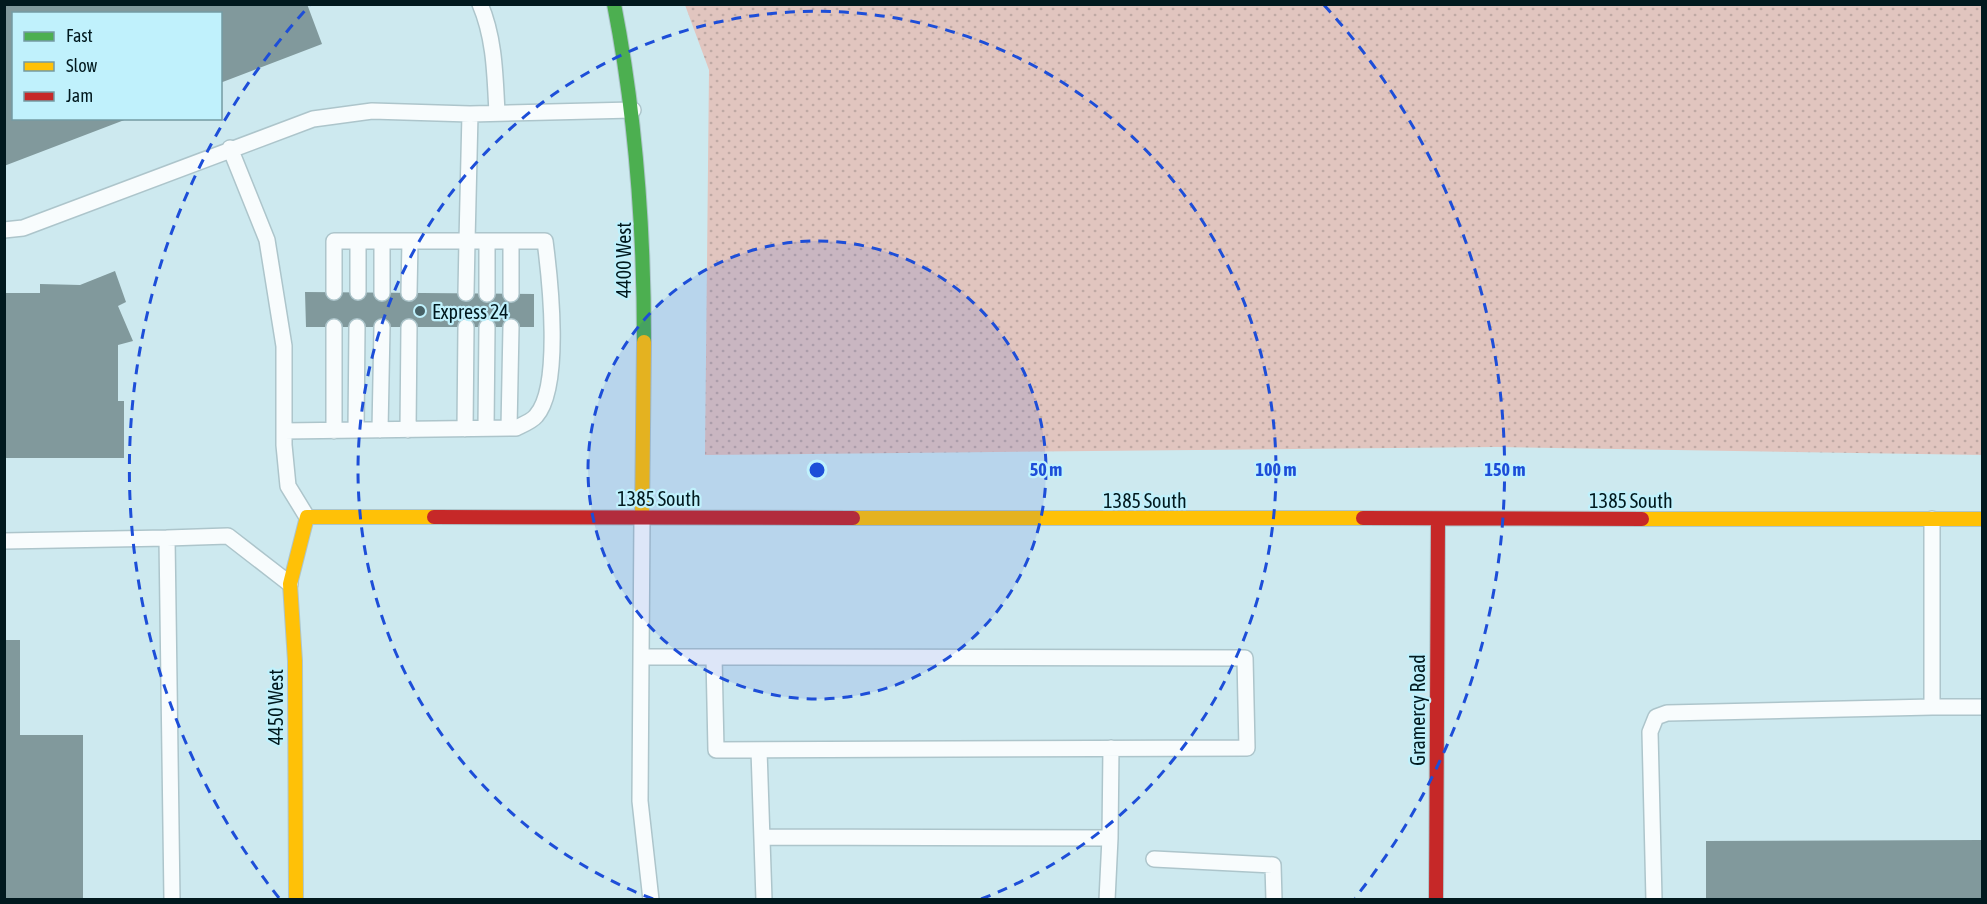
<svg xmlns="http://www.w3.org/2000/svg" width="1987" height="904" viewBox="0 0 1987 904" font-family="'Asap Condensed',sans-serif">
<defs>
<pattern id="grass-dots" width="8" height="8" patternUnits="userSpaceOnUse" patternTransform="scale(1.5)"><rect width="8" height="8" fill="#e1c5bf"/><path d="M2 2h.1M6 6h.1" fill="none" stroke="#bfa9a4" stroke-width="1.8" stroke-linecap="round"/></pattern>
</defs>
<rect width="100%" height="100%" fill="#cde9ef"/>
<path fill="url(#grass-dots)" d="M685,5H1982V455L1497,447L705,455L709,70Z"/>
<path fill="#81999c" d="M4,4H307L322,44L220,83V14H14V118L127,119L4,166Z
M115,271L126,302L118,306L133,341L118,345V401H124V458H5V293H40V284L80,285Z
M305,292L534,294V327H306Z
M4,640H20V735H83V900H4Z
M1982,840V900H1706V841Z"/>
<g fill="none" stroke-linecap="round" stroke-linejoin="round">
<g stroke="#adc5cb" stroke-width="18">
<path id="lane" d="M480,4C495,39 495,77 497,113
M230,148L267,240L284,346V445L288,486L307,517
M4,230L23,228L313,119L372,111L470,114L633,110
M334,292V241H467L466,293
M358,292V241
M382,293V241
M409,293L410,241
M487,294V241
M511,294V241
M334,327V431
M486,428L487,327
M509,428L511,327
M465,429L466,327
M356,430L357,327
M380,430L382,327
M408,430L409,327
M284,431L516,428C522,425 532,421 536,416C562,387 550,279 545,241H467L470,114
M642,517L640,801L651,900
M1932,519V707H1982
M4,541L167,538
M641,657H714L1245,658L1247,748L716,750L714,657
M759,750L764,900
M762,837L1110,838L1111,748
M1154,859L1273,865L1274,900
M172,900L167,538L228,536L290,584
M1107,900L1110,838
M1654,900L1650,732L1656,717L1667,713L1932,707"/>
</g>
<g stroke="#adc5cb" stroke-width="16">
<path id="fast" d="M614,4C636,116 644,228 644,342"/>
</g>
<g stroke="#adc5cb" stroke-width="16">
<path id="slow" d="M642,517L644,342
M853,518H1363
M1642,519H1982
M296,900L295,661L290,584L307,517H434"/>
</g>
<g stroke="#adc5cb" stroke-width="16">
<path id="jam" d="M434,517L853,518
M1363,518L1642,519
M1436,900L1438,520"/>
</g>
<use href="#lane" stroke="#f8fcfd" stroke-width="15"/>
<use href="#fast" stroke="#4caf50" stroke-width="14"/>
<use href="#slow" stroke="#ffc107" stroke-width="14"/>
<use href="#jam" stroke="#c62828" stroke-width="14"/>
</g>
<circle cx="817" cy="470" r="229" fill="#1d4ed8" fill-opacity=".12"/>
<g fill="none" stroke="#1d4ed8" stroke-width="3" stroke-dasharray="10 8">
<circle cx="817" cy="470" r="229"/>
<path d="M653 899A459 459 0 1 1 981 899"/>
<path d="M279 898A688 688 0 0 1 310 5M1324 5A688 688 0 0 1 1355 898"/>
</g>
<circle fill="#486267" stroke="#c0f1fc" stroke-width="2" cx="420" cy="311" r="6"/>
<g text-anchor="middle" dominant-baseline="central" stroke-width="4.5" stroke-linejoin="round" paint-order="stroke">
<g font-size="20" fill="#01191e" stroke="#c0f1fc">
<text transform="translate(623 260) rotate(-90)">4400 West</text>
<text x="659" y="498">1385 South</text>
<text x="1145" y="500">1385 South</text>
<text x="1631" y="500">1385 South</text>
<text transform="translate(275 707) rotate(-90)">4450 West</text>
<text transform="translate(1417 710) rotate(-90)">Gramercy Road</text>
</g>
<g font-size="20" fill="#01191e" stroke="#c0f1fc" text-anchor="start">
<text x="432" y="311">Express 24</text>
</g>
</g>
<circle cx="817" cy="470" r="9" fill="#1d4ed8" stroke="#c0f1fc" stroke-width="3"/>
<g font-size="18" text-anchor="middle" font-weight="bold" fill="#1d4ed8" stroke="#c0f1fc" stroke-width="4.5" stroke-linejoin="round" paint-order="stroke">
<text x="1046" y="476">50 m</text>
<text x="1276" y="476">100 m</text>
<text x="1505" y="476">150 m</text>
</g>
<rect width="1987" height="904" fill="none" stroke="#01191e" stroke-width="12"/>
<rect x="12" y="12" width="210" height="108" fill="#c0f1fc" stroke="#749ba3" stroke-width="1.5"/>
<rect x="24" y="32" width="30" height="9" fill="#4caf50" stroke="#749ba3" stroke-width="1.5"/>
<text x="66" y="42" font-size="18" fill="#01191e">Fast</text>
<rect x="24" y="62" width="30" height="9" fill="#ffc107" stroke="#749ba3" stroke-width="1.5"/>
<text x="66" y="72" font-size="18" fill="#01191e">Slow</text>
<rect x="24" y="92" width="30" height="9" fill="#c62828" stroke="#749ba3" stroke-width="1.5"/>
<text x="66" y="102" font-size="18" fill="#01191e">Jam</text>
</svg>
